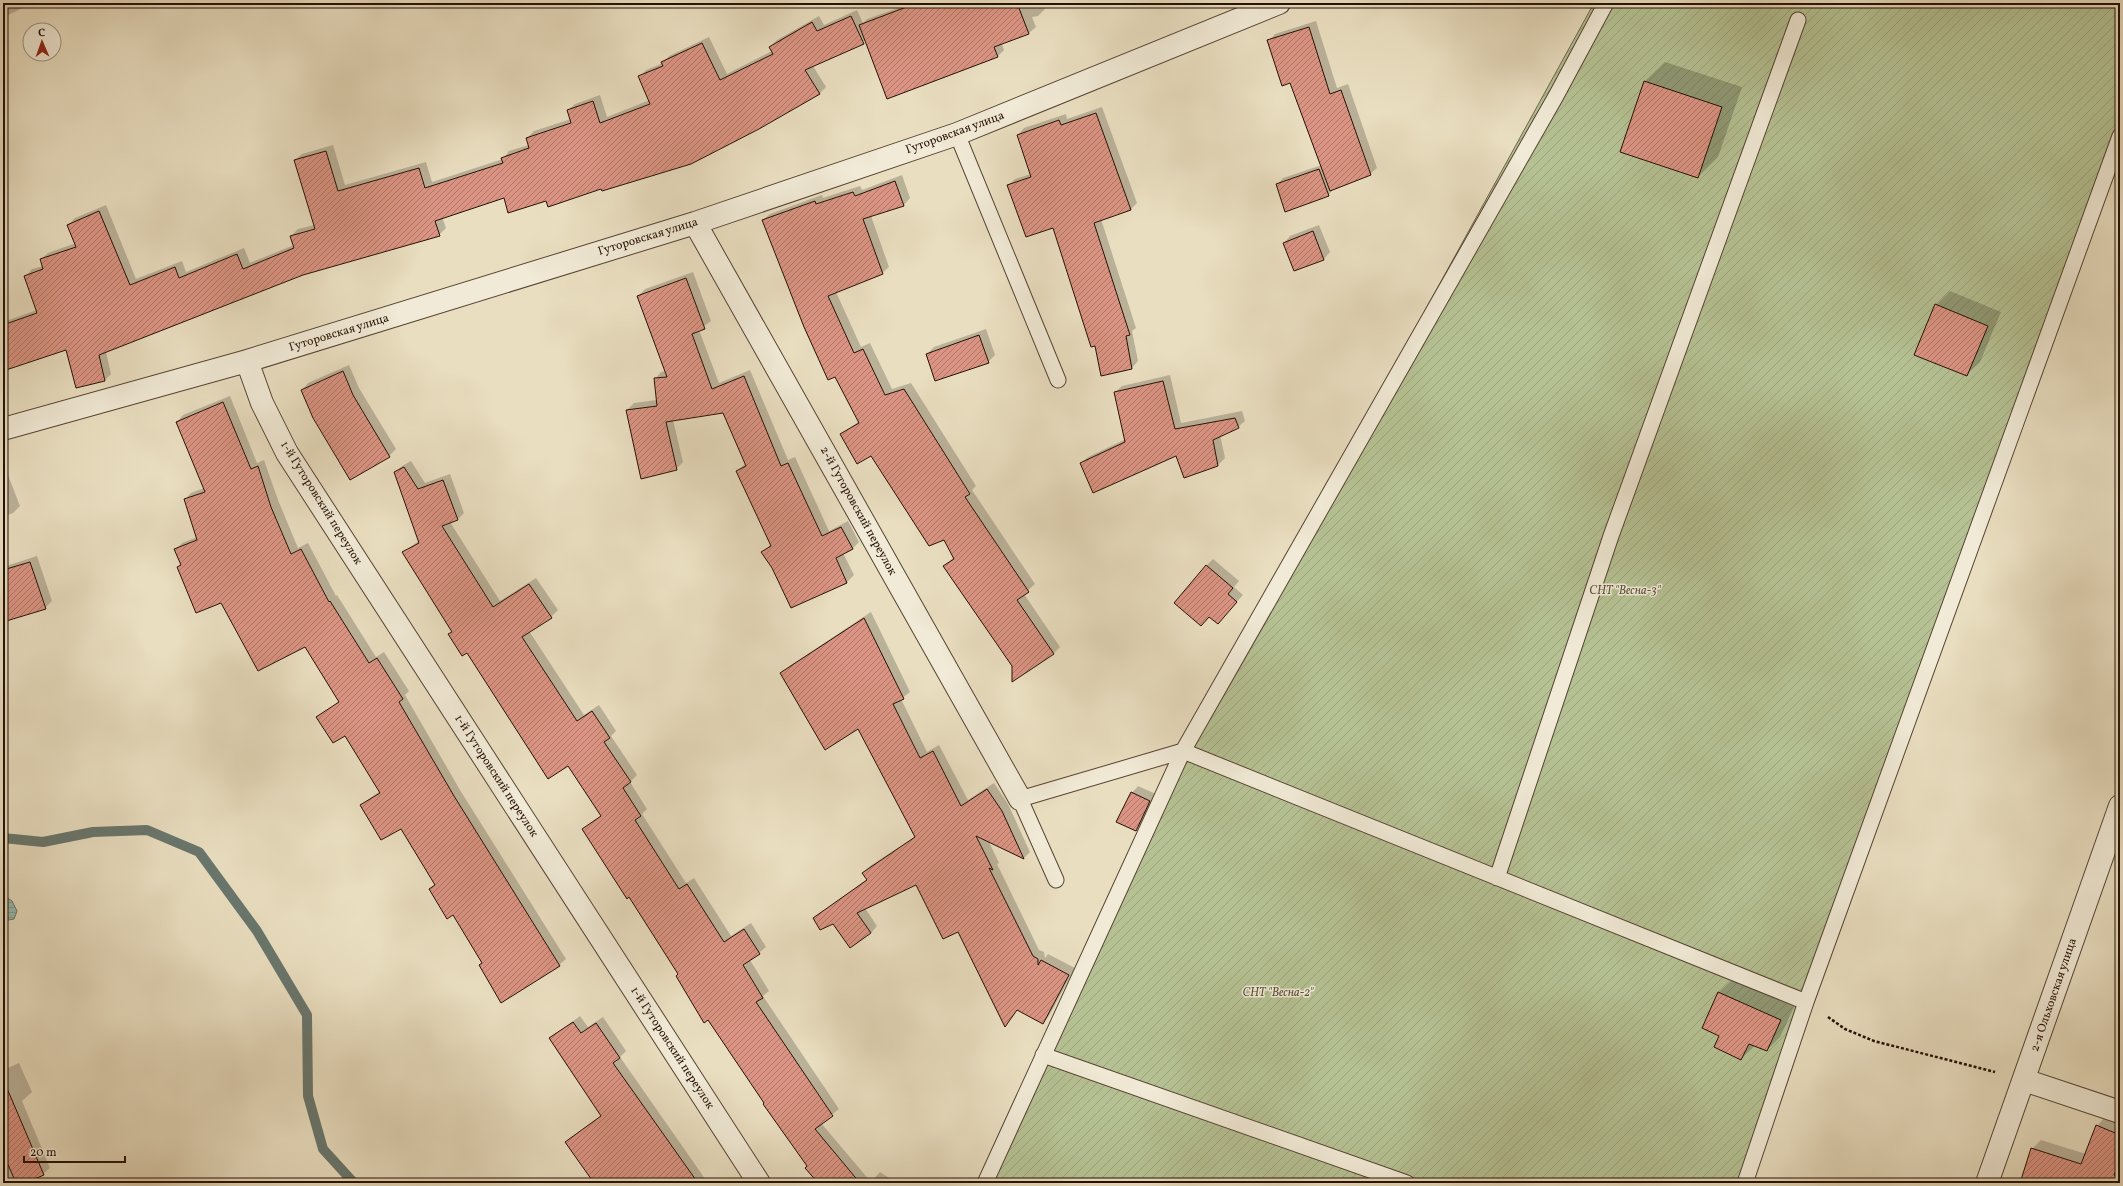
<svg xmlns="http://www.w3.org/2000/svg" width="2123" height="1186" viewBox="0 0 2123 1186" font-family="Vollkorn,serif">
<defs>
<pattern id="garden-furrows" width="10" height="10" patternUnits="userSpaceOnUse"><rect width="10" height="10" fill="#b5c193"/><path d="M-1 1l2-2M0 10L10 0M9 11l2-2" fill="none" stroke="#9ca57d"/></pattern>
<pattern id="water-rules" width="6" height="5" patternUnits="userSpaceOnUse"><rect width="6" height="5" fill="#97bcb4"/><path d="M0 2.5h6" fill="none" stroke="#82a199"/></pattern>
<pattern id="building-hatch" width="6" height="6" patternUnits="userSpaceOnUse"><rect width="6" height="6" fill="#db9483"/><path d="M-1 1l2-2M0 6l6-6M5 7l2-2" fill="none" stroke="#b17769"/></pattern>
</defs>
<rect width="100%" height="100%" fill="#e9dec0"/>
<filter id="stains"><feTurbulence type="fractalNoise" baseFrequency=".005" numOctaves="4"/><feColorMatrix values="0 0 0 0 .2 0 0 0 0 .09 0 0 0 0 .02 0 0 0 .5 -.17"/></filter>
<radialGradient id="worn" r=".72"><stop offset=".6" stop-color="#630" stop-opacity="0"/><stop offset="1" stop-color="#630" stop-opacity=".3"/></radialGradient>
<path fill="url(#garden-furrows)" stroke="#6d684c" d="M1594,3H2120V136L1745,1183H980L1183,751Z"/>
<path fill="url(#water-rules)" stroke="#69776e" d="M3,895L12,901L17,911L14,919L3,921Z"/>
<path fill="#0003" d="M3,3H33L6,16L3,9Z
M912,3H1043L1045,9L1038,16L1032,17L1036,27L1029,33L1002,44L1004,50L998,56L866,40L813,66L826,87L819,94L602,188L547,199L504,197L442,217L446,228L439,235L303,274L106,352L111,374L105,380L66,348L3,370V322L37,310L26,276L32,269L43,266L41,259L48,253L76,243L68,225L75,218L106,205L136,279L182,261L186,272L244,248L250,263L294,245L291,236L298,229L315,225L295,160L302,154L333,145L345,185L426,162L432,182L503,159L509,151L529,145L527,138L534,131L571,119L568,110L575,104L600,95L607,117L650,100L640,77L646,70L663,63L669,56L709,37L727,74L772,51L770,47L777,40L819,16L824,25L857,10L863,23L867,19Z
M1316,21L1337,88L1348,84L1377,168L1370,174L1335,188L1328,195L1277,185L1283,178L1322,165L1291,82L1269,41L1275,34Z
M1665,62L1742,87L1718,157L1698,177L1644,82Z
M1102,107L1137,203L1131,209L1101,219L1136,328L1132,331L1138,361L1132,368L1095,344L1054,227L1009,185L1015,179L1031,174L1018,135L1024,128L1066,114L1067,119Z
M902,175L910,198L904,205L871,216L889,267L882,273L836,292L861,347L870,343L892,389L911,383L976,486L972,490L1035,584L1024,594L1060,647L1053,654L1013,666L944,566L954,557L944,539L871,455L841,435L859,421L763,220L770,214L822,195L823,198L860,186L862,190Z
M1319,225L1330,252L1324,259L1295,270L1284,243L1290,236Z
M693,272L711,321L699,330L719,383L750,370L788,460L795,457L829,531L848,521L859,542L852,549L843,553L854,575L847,582L791,607L773,567L763,552L771,544L737,471L746,463L723,412L673,420L683,462L676,469L627,410L634,403L657,400L655,379L661,372L666,371L638,296L645,289Z
M1950,291L2001,312L1980,362L1966,375L1936,305Z
M986,329L995,355L988,362L927,354L934,347Z
M349,365L359,388L396,449L389,456L302,390L308,383Z
M1170,375L1181,423L1242,411L1245,421L1238,427L1220,435L1225,458L1218,465L1185,477L1177,455L1081,463L1088,457L1126,439L1115,392L1122,386Z
M230,396L257,463L264,460L278,500L298,548L308,543L336,596L337,595L376,657L384,652L409,691L405,695L460,790L566,959L559,965L483,963L454,914L430,889L435,884L401,827L361,805L380,791L345,734L317,718L339,701L306,645L221,601L178,567L181,564L176,550L182,543L197,537L185,499L191,493L204,488L177,422L183,415Z
M411,461L425,483L450,474L464,513L458,519L450,522L500,601L536,578L558,610L551,617L529,631L584,715L599,705L616,731L611,736L637,775L630,782L647,809L642,814L686,883L694,878L731,936L751,923L766,947L750,960L769,991L763,996L839,1109L821,1123L871,1182L880,1172L897,1183H819L584,829L602,815L568,765L453,631L404,552L420,540L395,472L402,466Z
M3,462L20,506L13,513L3,517Z
M37,556L52,601L45,608L3,621V567Z
M1213,559L1239,581L1234,587L1243,595L1224,616H1210L1201,625L1206,566Z
M871,612L910,692L901,699L927,752L939,745L968,800L994,783L1008,804L1030,852L1024,858L988,840L999,863L997,864L1039,950L1044,952L1045,958L1048,954L1075,968L1049,1016L1043,1023L1018,1009L1005,1025L958,931L917,884L865,908L877,926L871,933L814,918L867,879L863,873L870,866L916,836L859,728L782,673L788,667Z
M1138,786L1156,794L1143,824L1136,830L1132,793Z
M1733,979L1794,1007L1780,1037L1767,1050L1755,1045L1741,1058L1720,1035L1703,1027L1719,992Z
M580,1016L588,1027L603,1017L626,1051L620,1057L708,1183H595L566,1142L602,1115L550,1038Z
M19,1063L32,1092L22,1101L50,1168L43,1174L33,1179L35,1183H3V1070Z
M2120,1063V1078L2115,1076Z
M2105,1117L2120,1124V1183H2021L2032,1149L2041,1140L2086,1154L2097,1126Z"/>
<g fill="none" stroke-linecap="round" stroke-linejoin="round">
<path stroke="#69776e" stroke-width="10" d="M3,838L43,842L93,832L147,830L199,852L257,931L307,1015L308,1096L323,1149L354,1183"/>
</g>
<path fill="url(#building-hatch)" stroke="#251005" d="M917,3H1017L1029,34L994,47L998,57L887,99L859,25Z
M851,16L864,44L805,70L820,94L759,129L691,164L602,191L601,189L548,207L546,201L508,213L504,198L435,221L440,236L303,275L99,355L105,381L76,388L66,350L3,371V325L37,313L24,276L43,269L40,259L76,247L67,225L99,211L130,285L175,267L179,278L237,254L243,269L294,248L290,236L315,229L294,160L326,151L338,191L419,168L425,188L503,163L501,158L529,148L526,138L571,123L567,110L593,101L600,123L650,104L638,76L663,66L661,62L702,43L720,80L773,54L769,47L812,22L817,31Z
M1309,27L1330,94L1341,90L1371,175L1330,191L1290,83L1282,86L1267,40Z
M1644,81L1722,107L1698,178L1620,152Z
M1096,113L1131,210L1094,223L1130,335L1126,336L1132,369L1101,376L1095,346L1091,347L1053,228L1026,237L1007,185L1031,177L1017,135L1059,120L1061,125Z
M1319,169L1329,196L1285,212L1276,184Z
M895,181L904,206L863,219L883,274L828,296L854,353L863,349L885,395L904,389L970,494L965,497L1029,592L1017,600L1054,654L1012,682V666L943,566L954,559L944,540L929,546L871,456L857,464L840,434L859,423L835,377L828,380L804,327L762,220L815,201L816,204L853,192L855,196Z
M1313,231L1324,260L1294,271L1283,243Z
M686,278L705,329L692,334L712,389L744,376L781,466L788,463L822,536L841,527L853,549L836,558L847,583L791,608L772,568L761,552L771,546L736,471L746,466L723,413L666,422L677,470L641,479L626,410L657,406L654,378L667,377L637,296Z
M1935,304L1988,326L1967,376L1914,355Z
M979,335L989,363L935,381L926,354Z
M343,371L353,395L390,457L350,480L313,418L301,390Z
M1163,381L1175,429L1235,418L1239,428L1213,440L1218,466L1184,478L1176,456L1093,493L1080,463L1125,442L1114,392Z
M223,402L251,469L258,466L271,507L291,554L301,549L329,602L330,601L369,663L377,658L403,699L399,702L454,796L560,966L501,1003L479,965L482,963L453,915L447,919L429,889L435,885L401,829L381,840L360,805L380,793L345,736L333,743L316,717L339,702L305,647L258,671L221,603L196,613L177,567L181,565L174,549L197,540L184,499L205,492L176,422Z
M404,467L418,489L443,480L458,520L442,526L493,607L529,584L552,618L522,637L577,721L592,711L610,738L604,742L631,782L623,788L641,816L635,820L679,889L687,884L724,942L744,929L760,954L743,965L763,998L756,1002L833,1116L815,1129L860,1183H818L805,1168L807,1166L763,1104L764,1103L708,1020L704,1023L676,976L678,974L629,897L627,899L582,829L601,816L568,766L548,779L467,653L462,656L448,634L452,632L402,552L419,543L394,472Z
M30,562L46,609L3,622V570Z
M1206,565L1233,588L1228,594L1237,602L1218,624L1209,617L1201,626L1174,603Z
M864,618L904,699L893,704L920,758L933,751L961,806L987,789L1002,811L1024,859L976,836L993,870L989,868L1033,956L1038,959V965L1041,960L1069,975L1043,1024L1017,1010L1005,1027L958,932L943,939L916,885L857,913L871,933L850,948L833,924L820,930L813,918L867,880L862,873L915,837L858,729L825,750L780,673Z
M1131,792L1150,801L1136,831L1116,822Z
M1718,992L1781,1020L1767,1051L1749,1044L1741,1060L1714,1047L1719,1036L1702,1028Z
M573,1022L581,1033L596,1023L620,1058L613,1063L698,1183H594L565,1142L601,1116L549,1038Z
M3,1079L44,1175L25,1183H16L3,1153Z
M2096,1125L2120,1135V1161L2114,1175L2120,1177V1183H2020L2031,1148L2081,1164Z"/>
<g fill="none" stroke-linecap="round" stroke-linejoin="round">
<g stroke="#564434" stroke-width="17">
<path id="service" d="M957,134L1058,380
M1497,878L1611,536L1798,20
M1056,880L1020,799L1183,751L1556,96L1606,3
M1043,1055L1407,1183
M985,1183L1183,751L1806,1002
M1745,1183L1806,1002L2120,136"/>
</g>
<g stroke="#564434" stroke-width="24">
<path id="minor" d="M695,223L1020,799
M247,361L262,403L287,453L759,1183
M3,429L247,361L695,223L957,134L1279,3
M2024,1080L2120,1112
M1987,1183L2120,806"/>
</g>
<path stroke="#251005" stroke-width="2.5" stroke-dasharray="3 2" stroke-linecap="butt" d="M1828,1017L1845,1029L1874,1041L1995,1072"/>
<use href="#service" stroke="#f1ead6" stroke-width="15"/>
<use href="#minor" stroke="#f1ead6" stroke-width="22"/>
</g>
<g text-anchor="middle" dominant-baseline="central" stroke-width="3" stroke-linejoin="round" paint-order="stroke">
<g font-size="12" fill="#251005" stroke="#f1ead6">
<text transform="translate(955 133) rotate(-20)">Гуторовская улица</text>
<text transform="translate(648 237) rotate(-17)">Гуторовская улица</text>
<text transform="translate(339 333) rotate(-17)">Гуторовская улица</text>
<text transform="translate(321 503) rotate(58)">1-й Гуторовский переулок</text>
<text transform="translate(858 511) rotate(61)">2-й Гуторовский переулок</text>
<text transform="translate(496 776) rotate(57)">1-й Гуторовский переулок</text>
<text transform="translate(2054 995) rotate(-71)">2-я Ольховская улица</text>
<text transform="translate(672 1048) rotate(57)">1-й Гуторовский переулок</text>
</g>
<g font-size="12" font-style="italic" fill="#574e37" stroke="#f1ead6">
<text x="1625" y="591">СНТ "Весна-3"</text>
<text x="1278" y="993">СНТ "Весна-2"</text>
</g>
</g>
<rect width="2123" height="1186" fill="none" stroke="#e9dec0" stroke-width="16"/>
<rect x="4" y="4" width="2115" height="1178" fill="none" stroke="#251005" stroke-width="2"/>
<rect x="8" y="8" width="2107" height="1170" fill="none" stroke="#251005"/>
<g transform="translate(42 42) rotate(358)"><circle r="19" fill="#f1ead6" stroke="#9f9382"/>
<path d="M0-3L7 15L0 10L-7 15Z" fill="#8f2418"/>
<text y="-6" font-size="11" font-weight="bold" text-anchor="middle" fill="#251005">С</text>
</g>
<path d="M24 1156v6h101v-6" fill="none" stroke="#251005" stroke-width="2"/>
<text x="30" y="1156" font-size="12" fill="#251005" stroke="#f1ead6" stroke-width="3" paint-order="stroke">20 m</text>
<rect width="100%" height="100%" filter="url(#stains)"/>
<rect width="100%" height="100%" fill="url(#worn)"/>
</svg>
